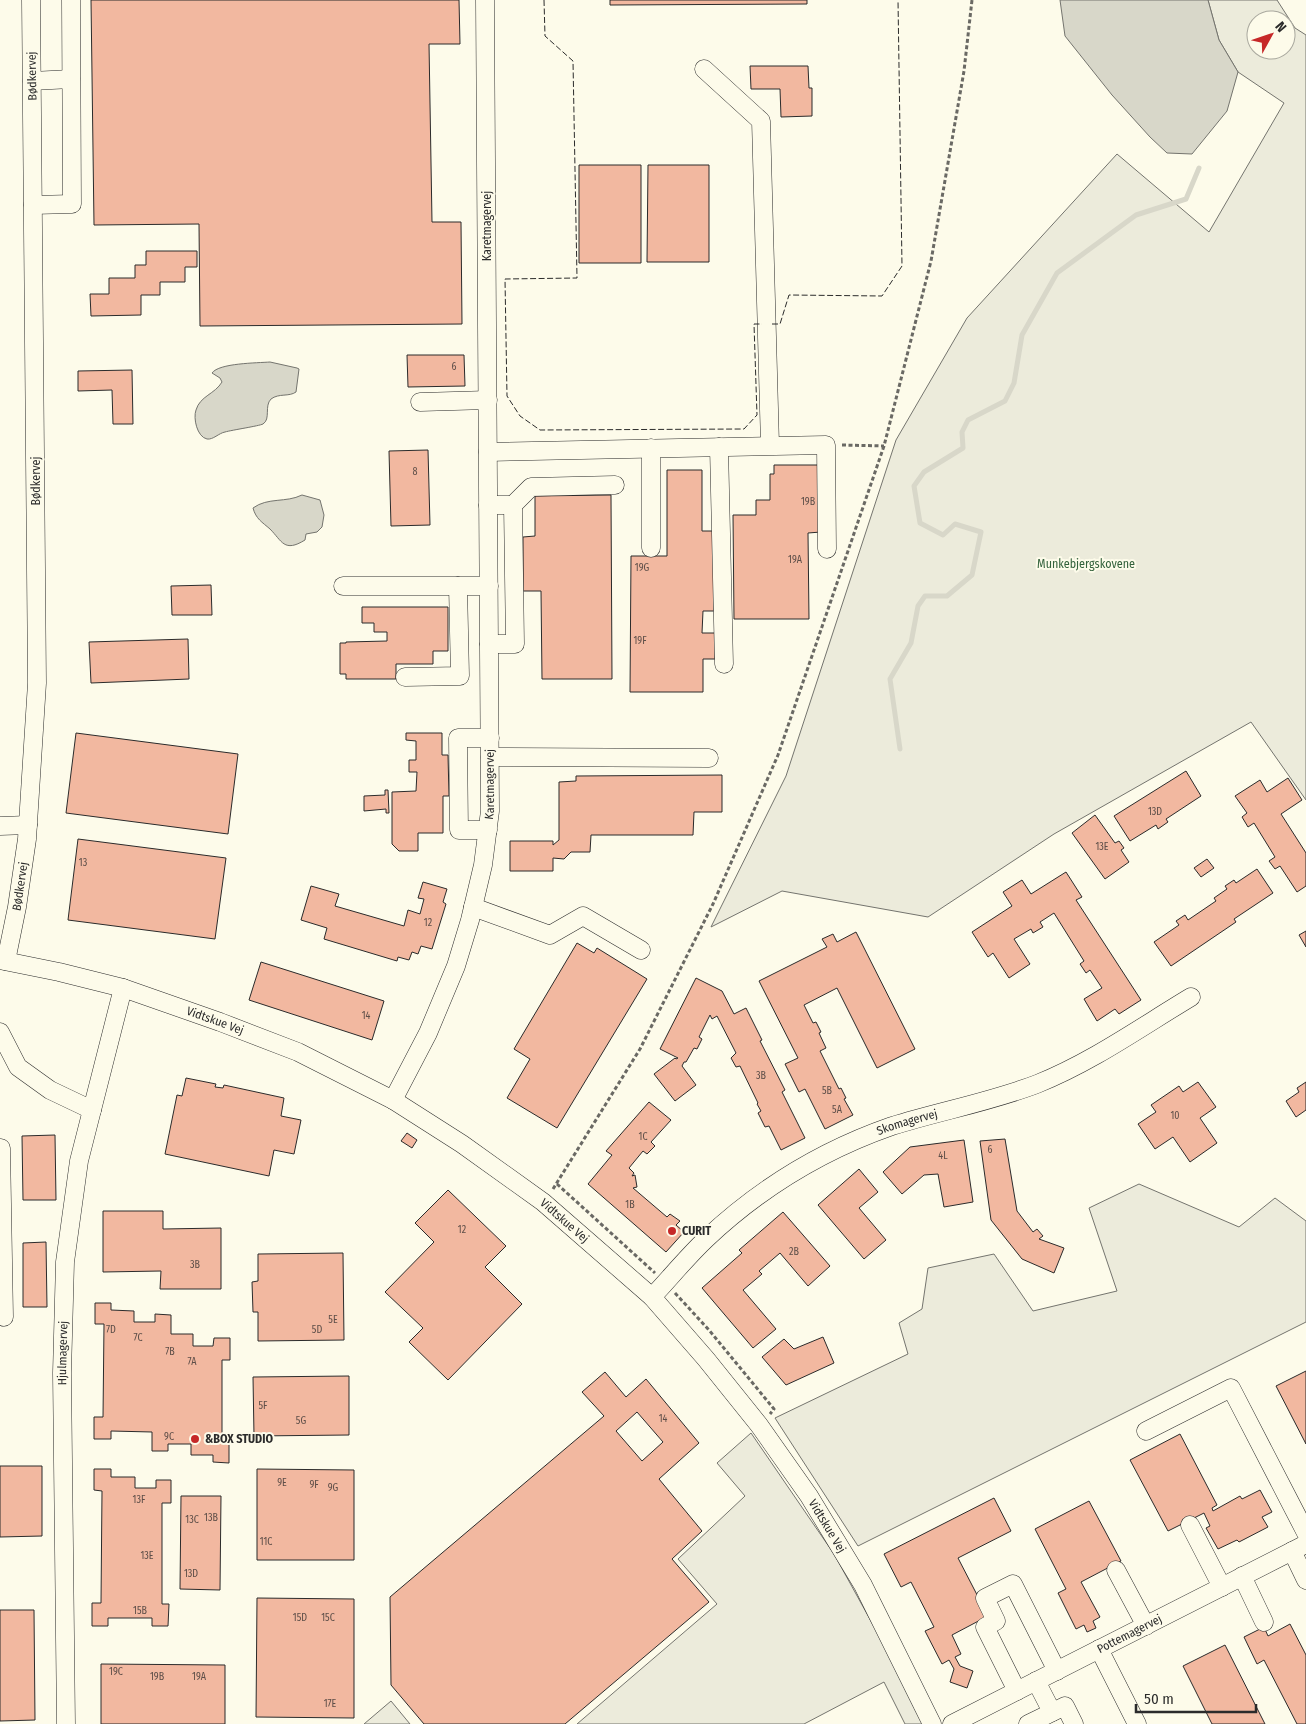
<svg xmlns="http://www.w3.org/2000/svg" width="1306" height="1724" viewBox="0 0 1306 1724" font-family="'Fira Sans Condensed',sans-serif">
<rect width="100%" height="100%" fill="#fdfbea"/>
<path fill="#ecebdb" stroke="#74746e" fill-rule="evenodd" d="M1208,0H1277L1295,28L1306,35V800L1251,722L1054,834L928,917L782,891L711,927L786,776L896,440L967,318L1117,154L1209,232L1284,103L1238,72L1219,40ZM1256,20H1286V50H1256Z
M1139,1184L1239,1227L1275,1198L1306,1221V1322L858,1546L775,1418L908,1354L899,1323L922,1309L928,1268L994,1254L1033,1311L1117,1291L1089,1208Z
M751,1433L834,1554L899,1672L923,1724H905L884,1682L804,1724H577L717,1604L678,1559L745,1496L717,1463Z
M391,1701L410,1724H364Z"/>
<path fill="#d8d7c9" stroke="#74746e" d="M1060,0H1208L1219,40L1238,72L1227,111L1192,154L1167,153L1150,137L1112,95L1065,36Z
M270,362L297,368L299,369L296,392C289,397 279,393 271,399C264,406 271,419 263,424C259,426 232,430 225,432C219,433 213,440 207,439C197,437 193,418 196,410C200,396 215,394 222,382L220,378L212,373C219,363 257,363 270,362Z
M302,495L320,500L324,515L322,527L317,532L306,534L305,540C284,553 282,541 270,529C262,522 256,519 253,508C268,497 286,503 302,495Z"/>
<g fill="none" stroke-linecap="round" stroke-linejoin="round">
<path stroke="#d8d7c9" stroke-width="5" d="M900,749L890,679L911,643L918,606L925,596H947L972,575L981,532L955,524L943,535L920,523L914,486L924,472L963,448L962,432L968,420L1005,401L1014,383L1022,335L1057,273L1136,215L1186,199L1199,168"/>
</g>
<path fill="#f2b8a0" stroke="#2b2b2b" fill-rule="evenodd" d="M91,0H459L460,44H429L432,222H461L462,324L200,326L199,224L94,225Z
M610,0H807V4L610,5Z
M750,66H808L809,88H812V116L781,117L780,89H751Z
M579,165H641V263H579Z
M648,165H709V262H647Z
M146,251H197V267H185V282H160V295H141V315L91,316L90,294H109V278H135V265H146Z
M407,355H464L465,386L408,387Z
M132,370L133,424H113L112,390L78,391V371Z
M428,450L430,525L391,526L389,451Z
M774,465H821V532L808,533L809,619H734L733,515H756V500H770V474H774Z
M667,470H702V531H714V611H703L702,633H716L715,659H703V692H630L631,556H667Z
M611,495L612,679H542L541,591H523V537L535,536V496Z
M211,585L212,615H172L171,586Z
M362,607H448V651H433V664H396V679H346V674H340V643H346V642L387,641V632H374V623H362Z
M188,639L189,679L91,683L89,642Z
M76,733L238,754L228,834L66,813Z
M406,733H442V755H448L449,796H443V833H418V851H399L392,844V792L416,791L417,772H409V760H416V741L406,740Z
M1186,771L1201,796L1166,819L1168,822L1158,829L1156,825L1130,841L1114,816Z
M722,775V812H694L693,835H591L590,852H571L564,859L553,858V871H510V841H553V845L559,840V782L576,781V776Z
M1288,778L1302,800L1281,814L1306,853V886L1297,892L1280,866L1275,869L1269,861L1275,857L1254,823L1248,827L1242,817L1247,813L1235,796L1260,780L1267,792Z
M385,790H388L389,813H386V809L364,811V796L385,795Z
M1095,815L1115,843L1119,841L1124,848L1121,850L1129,862L1105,879L1072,833Z
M78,839L226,858L215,939L68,920Z
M1207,859L1214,868L1201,877L1194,868Z
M1257,869L1273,893L1234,919L1236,922L1171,966L1154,942L1179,925L1176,921L1185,915L1188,920L1216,901L1214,898L1227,889L1225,886L1234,880L1236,883Z
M1066,872L1082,897L1076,900L1141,1000L1119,1014L1115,1009L1097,1021L1084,999L1102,988L1090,970L1086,973L1080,964L1084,961L1054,913L1040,922L1043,927L1033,933L1031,929L1014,939L1030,964L1009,978L993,953L988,957L972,932L1012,906L1003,892L1022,880L1031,894Z
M423,882L447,889L443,902L446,904L432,949L421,946L418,954L412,952L409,960L398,957L397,961L324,939L327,928L301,920L311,886L339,894L335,906L404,926L408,910L420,914L424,899L418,898Z
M1306,931V947L1299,935Z
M856,932L915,1049L877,1068L837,988L804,1005L813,1023L816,1022L821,1032L819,1033L826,1048L820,1051L839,1089L841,1088L846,1098L844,1099L853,1115L825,1129L805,1089L799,1092L785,1064L798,1058L759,981L827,947L822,939L833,934L837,942Z
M577,943L594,953L597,948L647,979L557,1128L507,1098L530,1059L514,1049Z
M261,962L384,1001L372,1040L249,1000Z
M696,978L722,991L734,1014L746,1008L762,1040L760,1041L785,1090L782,1092L805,1138L781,1150L769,1126L765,1127L758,1113L761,1111L757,1104L758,1103L740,1066L736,1067L731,1058L736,1053L717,1016L712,1019L710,1015L699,1037L702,1039L697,1049L694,1048L686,1062H684L682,1066L696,1085L675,1101L654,1074L675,1058L676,1059L678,1058L660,1049Z
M186,1078L216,1084L215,1087L223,1088L224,1085L284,1098L281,1116L301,1120L294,1154L274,1150L269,1176L165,1154L177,1095L182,1096Z
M1198,1082L1216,1107L1200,1118L1217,1143L1190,1162L1173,1137L1155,1149L1138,1124L1156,1112L1151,1105L1179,1086L1183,1092Z
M1306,1082V1110L1296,1117L1286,1101L1299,1092L1297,1088Z
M649,1102L671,1120L651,1142L655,1146L647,1154L643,1151L629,1168L634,1173L632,1176L635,1175L637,1187L633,1188L667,1217L670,1214L680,1221L676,1225L684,1232L666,1252L588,1184L612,1155L606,1151Z
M407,1133L417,1140L412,1148L401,1141Z
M55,1135L56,1200H23L22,1136Z
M1005,1139L1017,1211L1033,1232L1037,1229L1043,1236L1039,1239L1064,1248L1054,1273L1022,1259L991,1220L980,1141Z
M964,1140L973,1202L944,1207L938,1174L924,1175L902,1194L883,1172L910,1147Z
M859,1169L878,1192L859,1208L886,1240L864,1259L818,1205Z
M448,1190L506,1246L485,1267L522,1304L448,1380L409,1342L423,1328L385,1292L434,1242L415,1223Z
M103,1211H163V1229L221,1228V1289H160L161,1271L103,1272Z
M783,1212L830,1266L808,1286L780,1253L759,1271L762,1274L743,1290L776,1329L753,1348L702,1288L742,1253L739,1250Z
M46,1242L47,1307H23V1243Z
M343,1253L344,1340L258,1341V1312H253L252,1282L258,1281V1254Z
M95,1303H111V1310L134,1311V1322H155V1314L171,1315V1334H193V1346H213L214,1338H230V1360H222V1441H229V1463L213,1462V1455H191V1444H168V1451H152V1432L111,1431V1439H94V1417H103L104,1324H95Z
M823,1337L834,1363L786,1385L762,1357L784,1339L794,1349Z
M1306,1371V1444L1276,1386Z
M605,1372L626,1397L646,1379L699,1443L659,1479L702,1531L672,1559L709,1602L565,1724H424L391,1685L390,1597L604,1416L582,1392ZM637,1412L663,1442L642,1461L616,1431Z
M349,1376V1435L254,1436L253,1377Z
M1180,1434L1217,1505L1212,1508L1213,1511L1240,1496L1242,1499L1260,1490L1272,1512L1262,1517L1268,1527L1239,1542L1237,1540L1218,1549L1206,1528L1210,1526L1204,1513L1168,1531L1130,1460Z
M0,1466H42V1536L0,1537Z
M94,1469H111V1477H135V1488H156V1480H171V1503H162V1604H169L168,1626H152V1618H108V1626H92V1603H101L102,1491L94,1490Z
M257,1469L354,1470V1560H257Z
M181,1496H221L220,1590L180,1589Z
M994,1498L1011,1531L958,1558L988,1616L952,1635L961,1654L955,1657L960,1666L973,1671L967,1688L950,1682L954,1669L949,1660L942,1664L925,1631L934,1627L911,1582L901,1587L884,1554Z
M1089,1501L1121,1561L1081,1582L1100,1617L1093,1621L1096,1628L1087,1632L1084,1625L1076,1629L1058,1593L1066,1589L1035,1529Z
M257,1598L354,1599V1718L256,1717Z
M0,1610H34L35,1720L0,1721Z
M1290,1624L1306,1655V1724H1297L1264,1660L1257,1664L1244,1637L1264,1627L1268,1636Z
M1225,1645L1265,1724H1212L1183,1666Z
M101,1664L225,1665V1724H101Z"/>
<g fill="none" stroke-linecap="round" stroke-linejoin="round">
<g stroke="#2b2b2b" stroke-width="19">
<g id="minor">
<path d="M704,69L761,121L770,445"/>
<path d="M32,81L71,79"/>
<path d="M33,205L72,204L71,0"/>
<path d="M420,402L488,400"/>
<path d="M719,447L724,664"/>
<path d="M651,448V548"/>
<path d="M488,452L826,445L827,549"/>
<path d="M488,505H513L515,644H489"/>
<path d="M513,505L531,487L615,485"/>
<path d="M343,586H489"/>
<path d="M405,677L460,676L458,586"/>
<path d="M490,757L709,758"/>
<path d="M0,826L28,825"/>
<path d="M488,830H459L458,738H490"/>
<path d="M473,907L550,935L583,916L641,950"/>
<path id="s1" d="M0,960L59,972L123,988L220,1022L298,1052L393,1100L462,1144L543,1202L652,1297L706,1359L759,1425L809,1496L863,1585L932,1724"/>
<path id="s2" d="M6,961L17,907L27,839L37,683L31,0"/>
<path d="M0,1032L18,1067L50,1090L92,1110"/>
<path id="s3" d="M393,1100L428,1033L456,966L470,920L483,865L490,811L485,0"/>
<path d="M1,1148L4,1317"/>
<path id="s4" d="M652,1297C670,1278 687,1257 706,1239C759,1189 823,1150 892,1126C940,1111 990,1102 1037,1084C1092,1062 1141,1027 1191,997"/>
<path d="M1146,1431L1231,1388L1306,1533"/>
<path d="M1190,1525L1222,1587"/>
<path d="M1292,1551L1306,1580"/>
<path d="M1116,1570L1146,1626"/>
<path d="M1242,1576L1264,1622"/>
<path d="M1099,1649L1137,1724"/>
<path d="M1036,1681L1052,1712"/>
<path d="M1017,1691L985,1627L996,1621L985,1598L1013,1584L1057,1671"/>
<path id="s5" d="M66,1724L62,1373L65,1262L79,1161L123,988"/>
<path id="s6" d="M952,1724L1306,1544"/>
<path d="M1028,1724L1065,1706L1074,1724"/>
</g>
</g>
<path stroke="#6a6964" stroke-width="3" stroke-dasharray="4 2.5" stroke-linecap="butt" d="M842,445L884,446
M557,1184L655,1273
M553,1189L640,1049L713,904L778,755L884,446L931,261L964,71L972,0
M675,1293L709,1330L774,1409L770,1414"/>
<use href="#minor" stroke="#fdfbea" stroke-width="18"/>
<path stroke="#2b2b2b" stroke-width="1" stroke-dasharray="6 2.5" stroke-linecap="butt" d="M544,0L545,36L573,61L577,278L505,279L507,396L520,416L540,430L744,429L757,415L754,324H762
M772,324H780L789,295L882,296L902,266L898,0"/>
</g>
<g fill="#c62828" stroke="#fdfbea" stroke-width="2">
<circle cx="672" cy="1231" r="5"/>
<circle cx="195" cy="1439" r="5"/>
</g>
<g text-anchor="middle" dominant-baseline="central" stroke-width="4" stroke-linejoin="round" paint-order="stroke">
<g font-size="10" fill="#5d4e48">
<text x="454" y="367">6</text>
<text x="415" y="472">8</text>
<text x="808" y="502">19B</text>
<text x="795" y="560">19A</text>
<text x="642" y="568">19G</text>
<text x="640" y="641">19F</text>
<text x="1155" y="812">13D</text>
<text x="1102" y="847">13E</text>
<text x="83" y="863">13</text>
<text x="428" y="923">12</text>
<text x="366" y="1016">14</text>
<text x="761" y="1076">3B</text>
<text x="827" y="1091">5B</text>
<text x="837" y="1110">5A</text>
<text x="1175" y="1116">10</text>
<text x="643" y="1137">1C</text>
<text x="990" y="1150">6</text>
<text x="943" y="1156">4L</text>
<text x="630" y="1205">1B</text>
<text x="462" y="1230">12</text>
<text x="794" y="1252">2B</text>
<text x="195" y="1265">3B</text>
<text x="333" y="1320">5E</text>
<text x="111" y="1330">7D</text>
<text x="317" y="1330">5D</text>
<text x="138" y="1338">7C</text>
<text x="170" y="1352">7B</text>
<text x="192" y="1362">7A</text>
<text x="263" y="1406">5F</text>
<text x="663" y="1419">14</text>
<text x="301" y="1421">5G</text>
<text x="169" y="1437">9C</text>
<text x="282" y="1483">9E</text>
<text x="314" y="1485">9F</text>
<text x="333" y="1488">9G</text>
<text x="139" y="1500">13F</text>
<text x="211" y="1518">13B</text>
<text x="192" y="1520">13C</text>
<text x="266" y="1542">11C</text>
<text x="147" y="1556">13E</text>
<text x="191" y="1574">13D</text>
<text x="140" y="1611">15B</text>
<text x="300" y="1618">15D</text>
<text x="328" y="1618">15C</text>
<text x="116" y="1672">19C</text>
<text x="157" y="1677">19B</text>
<text x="199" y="1677">19A</text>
<text x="330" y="1704">17E</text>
</g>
<g font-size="12" fill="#2b2b2b" stroke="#fdfbea">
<text transform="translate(32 76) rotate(-91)">Bødkervej</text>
<text transform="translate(487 226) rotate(-90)">Karetmagervej</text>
<text transform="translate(36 481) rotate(-90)">Bødkervej</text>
<text stroke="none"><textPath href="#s3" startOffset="334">Karetmagervej</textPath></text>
<text stroke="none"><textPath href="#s2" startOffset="76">Bødkervej</textPath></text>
<text stroke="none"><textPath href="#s1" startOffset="224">Vidtskue Vej</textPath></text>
<text stroke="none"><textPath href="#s4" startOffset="314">Skomagervej</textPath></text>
<text stroke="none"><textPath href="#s1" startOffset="629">Vidtskue Vej</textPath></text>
<text stroke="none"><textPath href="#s5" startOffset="371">Hjulmagervej</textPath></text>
<text stroke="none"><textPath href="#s1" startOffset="1034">Vidtskue Vej</textPath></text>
<text stroke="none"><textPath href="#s6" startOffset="199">Pottemagervej</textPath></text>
</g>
<g font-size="12" fill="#34623c" stroke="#fdfbea">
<text x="1086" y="564">Munkebjergskovene</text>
</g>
<g font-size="12" font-weight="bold" fill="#2b2b2b" stroke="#fdfbea" text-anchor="start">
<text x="682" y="1231">CURIT</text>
<text x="205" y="1439">&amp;BOX STUDIO</text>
</g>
</g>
<g transform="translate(1271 35) rotate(50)"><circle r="24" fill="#fdfbea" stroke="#a9a89e"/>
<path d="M0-4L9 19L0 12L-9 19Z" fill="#c62828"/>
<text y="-8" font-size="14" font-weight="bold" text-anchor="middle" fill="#2b2b2b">N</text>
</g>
<path d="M1136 1704v8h120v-8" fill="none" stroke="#2b2b2b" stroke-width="2.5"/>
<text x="1144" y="1704" font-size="15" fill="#2b2b2b" stroke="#fdfbea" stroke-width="4" paint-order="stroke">50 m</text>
</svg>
